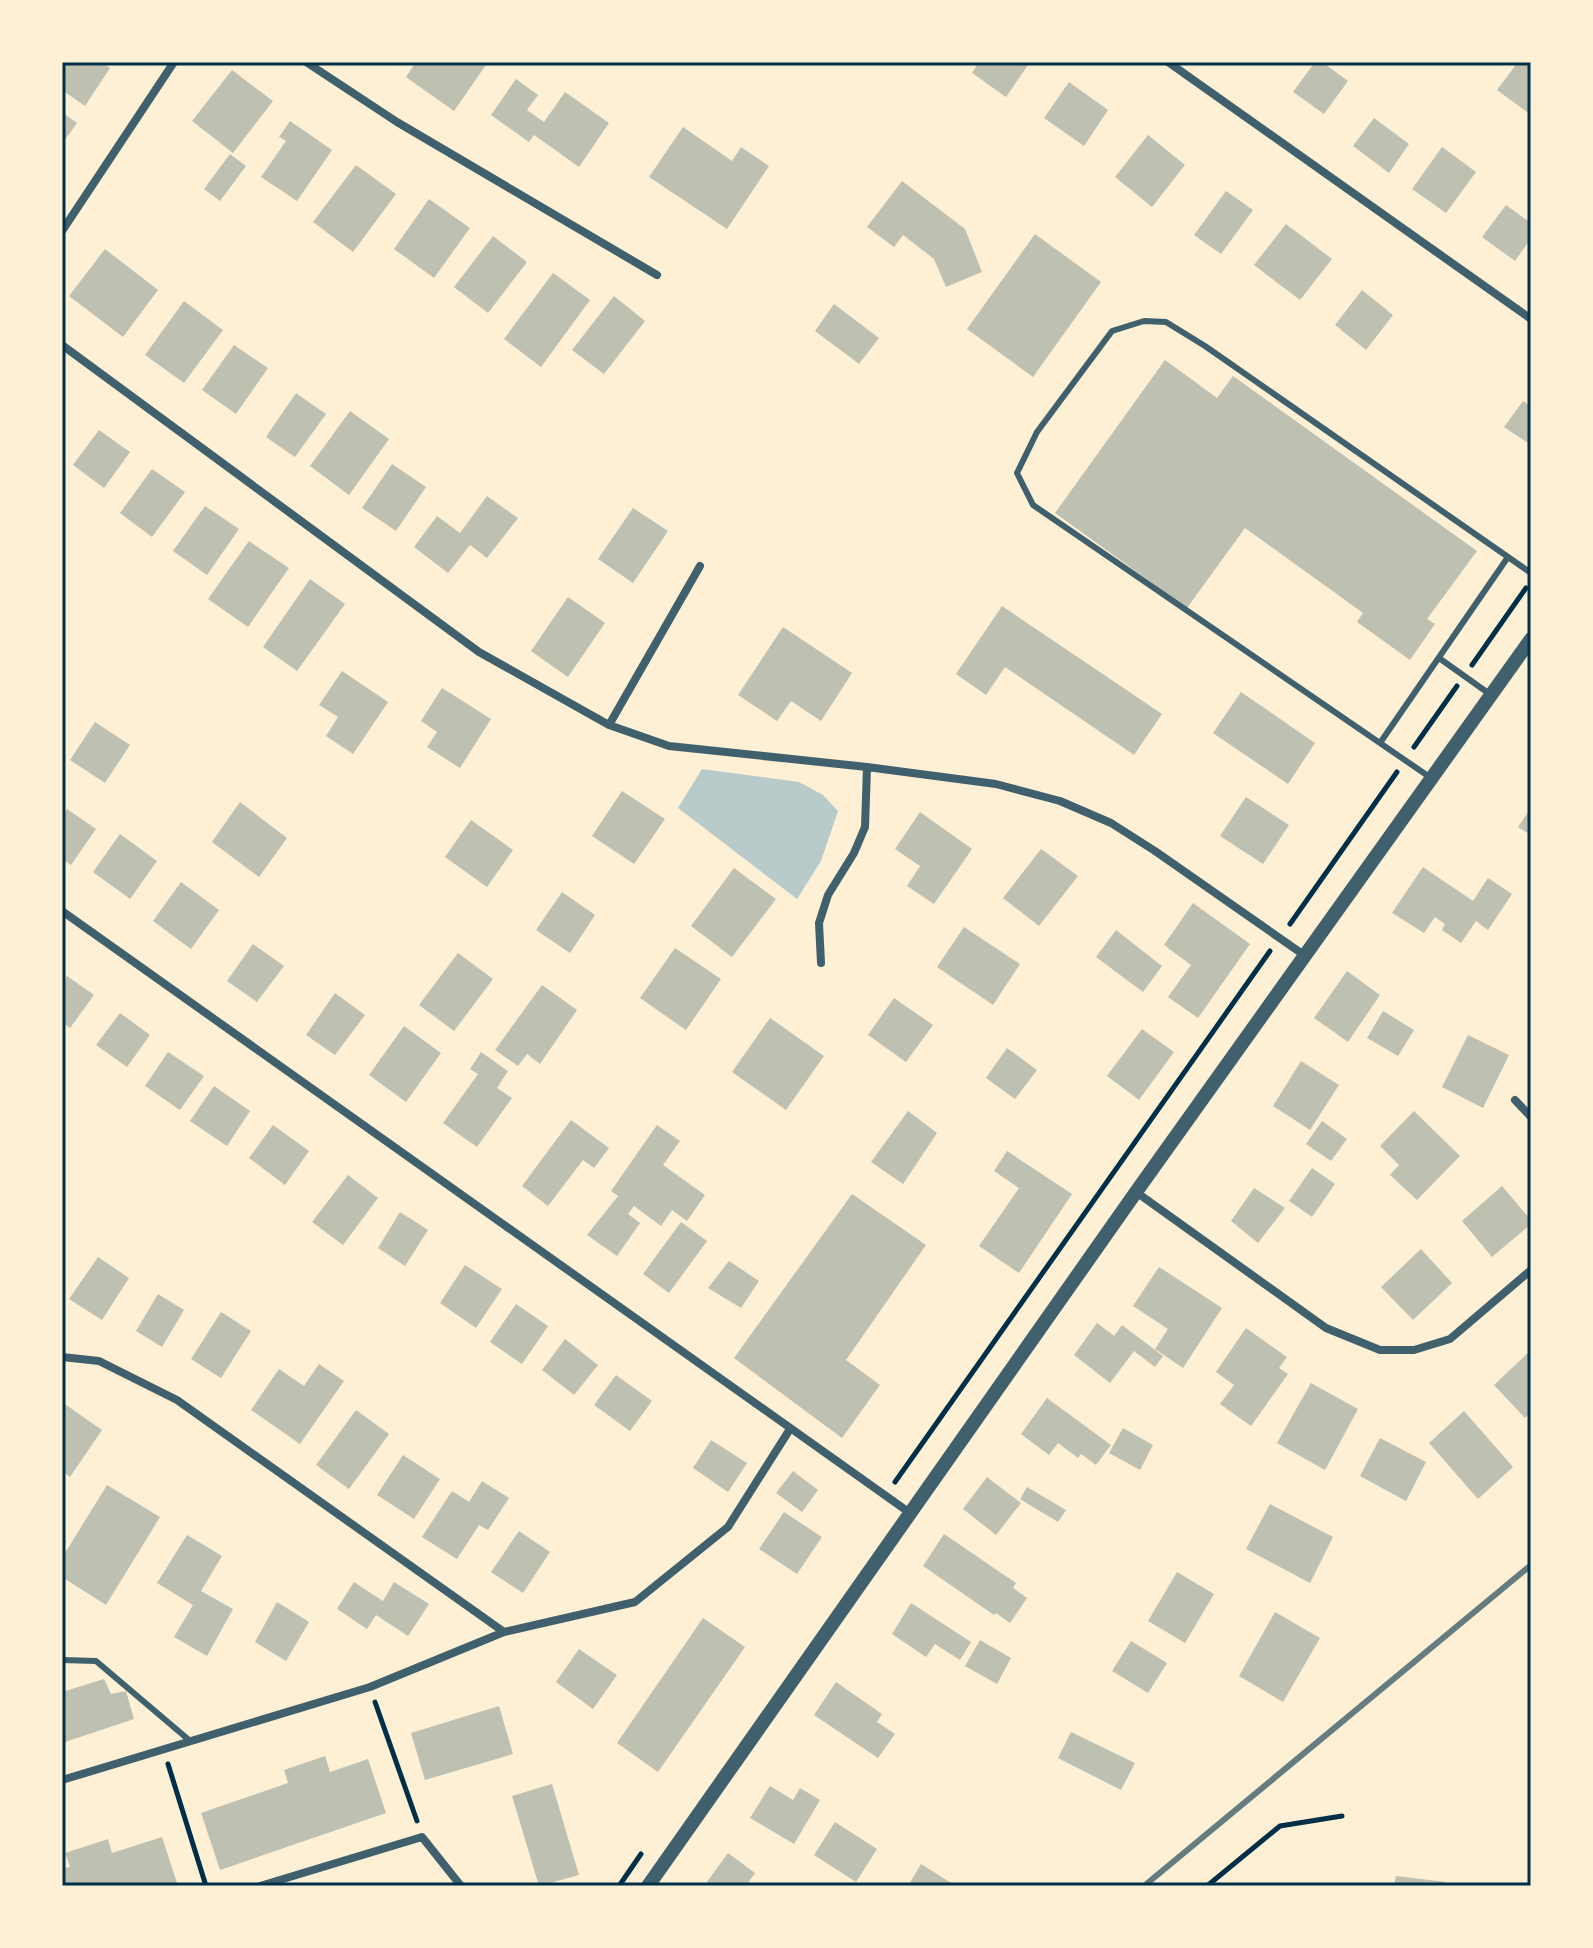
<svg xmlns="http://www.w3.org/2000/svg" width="1593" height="1948" viewBox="0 0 1593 1948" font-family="Overpass,sans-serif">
<rect width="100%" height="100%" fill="#fdf0d5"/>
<path fill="#b9caca" d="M702,769L799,782L823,795L838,811L821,861L797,899L678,808Z"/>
<path fill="#bec0b2" d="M62,62H101L110,68L85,106L62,90Z
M416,62H488L454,111L406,77Z
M979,62H1030L1006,97L972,73Z
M1315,62H1322L1348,81L1324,114L1293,92Z
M1518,62H1531V115L1497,90Z
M232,70L273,101L233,153L192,121Z
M516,79L538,95L527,110L544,122L565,92L609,123L579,167L534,135L529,142L491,115Z
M1069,82L1108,110L1084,146L1044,118Z
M62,112L77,123L62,144Z
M1374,118L1409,144L1389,173L1353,146Z
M290,121L332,150L297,201L261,177L286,141L279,137Z
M683,127L732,161L741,147L769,166L727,229L649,177Z
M1148,135L1185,165L1152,207L1115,177Z
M1442,147L1476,172L1446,213L1412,189Z
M230,154L246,166L220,201L204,189Z
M356,165L396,194L353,252L313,222Z
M902,181L965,229L982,272L946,287L934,259L903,235L894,247L867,227Z
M1226,191L1253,210L1221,254L1194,235Z
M429,199L470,228L434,278L394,249Z
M1506,205L1531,223V238L1515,261L1482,237Z
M1286,224L1332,259L1300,300L1254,265Z
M1035,234L1101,282L1033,377L967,329Z
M493,236L527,262L488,313L454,287Z
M105,249L158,290L123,337L69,296Z
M553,273L590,300L541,367L504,339Z
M1362,290L1393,315L1366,350L1335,325Z
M614,296L645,321L604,374L572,350Z
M184,301L223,330L184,383L145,355Z
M834,304L879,338L859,364L815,331Z
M234,345L268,368L236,414L202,390Z
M1165,360L1217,398L1233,376L1477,551L1427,619L1435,624L1410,660L1357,622L1363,613L1245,528L1187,608L1055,513Z
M296,393L326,414L295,457L266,437Z
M1523,401L1531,406V445L1504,427Z
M350,411L389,439L349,495L310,466Z
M99,430L130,452L104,488L73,465Z
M392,464L426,487L396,531L362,508Z
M152,469L185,492L152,537L120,513Z
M487,496L518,518L487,558L470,545L448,573L414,547L437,516L460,533Z
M205,506L239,529L207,575L173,551Z
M633,508L668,531L633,583L598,559Z
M249,541L289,568L248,627L208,599Z
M310,579L345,604L297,671L263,647Z
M568,597L605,623L568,677L531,651Z
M1002,606L1162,714L1134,755L1005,667L986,695L956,674Z
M783,627L852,673L821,721L791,701L777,721L738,695Z
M342,671L388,702L353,754L326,736L338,717L319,705Z
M442,688L491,719L460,768L427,747L437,732L421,721Z
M1241,692L1315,743L1288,784L1213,733Z
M95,722L130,745L105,783L70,760Z
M622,791L665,819L634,864L592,836Z
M1246,797L1289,825L1263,864L1220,836Z
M240,802L287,838L259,877L212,842Z
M1531,808V835L1518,827Z
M67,809L96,829L71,865L62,859V816Z
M920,812L972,849L934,904L907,886L920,866L895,849Z
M471,820L513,850L487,887L445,857Z
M120,834L157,861L130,899L93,872Z
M1041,849L1078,876L1039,926L1003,898Z
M1423,867L1473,901L1488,878L1512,894L1488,930L1476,921L1461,943L1442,930L1445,924L1435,917L1424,933L1392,913Z
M734,868L776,899L732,957L691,926Z
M181,882L219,910L191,949L153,921Z
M562,892L595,915L570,953L536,930Z
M1193,903L1250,944L1198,1018L1168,997L1191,965L1164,945Z
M964,927L1020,964L993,1005L937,967Z
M1116,930L1162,966L1143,992L1096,957Z
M253,944L284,966L257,1002L227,981Z
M675,948L721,979L686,1030L640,998Z
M458,953L493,979L454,1031L419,1005Z
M1347,971L1380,995L1348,1042L1314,1018Z
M67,976L94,995L70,1028L62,1022V984Z
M542,985L577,1010L540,1064L527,1054L518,1066L495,1050Z
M335,993L365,1015L335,1055L306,1035Z
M894,998L933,1025L906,1062L868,1035Z
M1383,1011L1414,1030L1398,1056L1367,1038Z
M120,1013L150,1035L127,1067L96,1045Z
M770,1018L824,1056L786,1110L732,1072Z
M404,1026L441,1053L406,1102L369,1075Z
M1142,1029L1174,1052L1139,1100L1107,1076Z
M1468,1035L1509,1055L1483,1108L1442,1087Z
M1007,1048L1037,1070L1015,1099L986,1078Z
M168,1052L204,1076L180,1110L145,1086Z
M481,1052L508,1071L497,1088L512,1098L477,1147L443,1123L478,1074L470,1069Z
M1301,1061L1339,1085L1310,1130L1273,1106Z
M214,1086L250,1111L227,1146L190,1121Z
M908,1111L937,1133L903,1184L871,1162Z
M1414,1111L1460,1156L1417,1200L1390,1175L1399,1165L1380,1146Z
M571,1120L609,1148L594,1168L583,1160L548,1206L522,1186Z
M1322,1121L1347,1139L1331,1161L1306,1144Z
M273,1125L309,1151L285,1185L249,1158Z
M657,1125L680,1141L663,1165L705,1195L687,1221L672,1210L661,1226L634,1206L628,1214L640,1223L617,1256L587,1235L618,1196L611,1191Z
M1007,1151L1072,1194L1019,1273L979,1246L1019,1188L994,1171Z
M1312,1168L1335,1184L1312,1217L1289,1201Z
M348,1175L378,1198L343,1245L312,1222Z
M1502,1186L1531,1220V1224L1492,1257L1462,1221Z
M1254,1188L1285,1208L1258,1243L1231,1221Z
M852,1194L926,1245L846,1360L880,1385L842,1438L734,1358Z
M400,1212L428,1230L405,1266L378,1248Z
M681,1222L707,1241L669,1293L643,1274Z
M1421,1249L1452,1283L1413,1320L1381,1287Z
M98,1257L129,1278L102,1320L69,1299Z
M729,1261L759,1281L741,1308L708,1288Z
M465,1265L502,1289L476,1328L440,1303Z
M1159,1267L1222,1308L1183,1368L1155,1349L1168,1329L1133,1306Z
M158,1294L184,1310L162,1347L136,1331Z
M516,1304L548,1326L522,1364L490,1342Z
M221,1312L251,1331L221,1378L191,1359Z
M1097,1323L1114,1336L1122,1325L1163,1356L1155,1367L1134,1351L1110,1383L1074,1355Z
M1246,1328L1287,1357L1279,1368L1288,1374L1251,1426L1220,1404L1234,1385L1216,1372Z
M565,1339L598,1365L574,1395L542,1370Z
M1531,1350V1412L1525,1418L1494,1385Z
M319,1364L344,1381L300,1444L251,1410L279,1369L304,1386Z
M616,1375L652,1401L630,1431L594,1405Z
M1311,1383L1358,1409L1325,1470L1277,1443Z
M1047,1398L1111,1445L1096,1465L1081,1454L1078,1458L1058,1443L1049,1455L1021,1434Z
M62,1402L102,1430L70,1477L62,1471Z
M356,1410L389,1434L349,1489L316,1465Z
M1464,1411L1513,1467L1478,1499L1429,1443Z
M1123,1428L1153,1445L1140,1470L1109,1453Z
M1380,1438L1426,1462L1406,1501L1360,1476Z
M711,1440L747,1463L728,1492L693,1468Z
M403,1455L440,1479L414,1519L377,1495Z
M793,1471L818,1490L802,1512L776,1493Z
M987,1477L1021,1503L996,1535L963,1509Z
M482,1481L509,1498L488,1530L479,1525L457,1559L422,1537L452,1491L469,1502Z
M107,1485L160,1517L106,1605L62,1577V1558Z
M1027,1487L1066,1510L1058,1522L1020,1499Z
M1270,1504L1333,1537L1310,1583L1246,1549Z
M784,1512L822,1537L797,1574L759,1549Z
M519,1531L550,1552L523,1593L491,1572Z
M944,1534L1016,1583L1013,1588L1027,1598L1010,1623L996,1613L994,1615L923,1566Z
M187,1535L222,1556L201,1591L233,1609L207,1656L174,1637L193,1605L157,1583Z
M1177,1572L1214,1594L1185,1643L1148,1621Z
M354,1582L383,1601L394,1582L429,1604L408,1636L376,1615L367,1629L337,1609Z
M277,1602L309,1622L286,1661L255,1642Z
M911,1603L971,1642L960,1660L935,1644L926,1657L892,1634Z
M1275,1612L1320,1638L1283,1702L1239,1676Z
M703,1618L745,1647L658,1772L617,1743Z
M980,1640L1011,1658L997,1684L965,1666Z
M1131,1641L1167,1663L1148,1693L1112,1671Z
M579,1649L617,1675L593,1709L556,1682Z
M104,1679L111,1694L126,1691L134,1719L62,1743V1692Z
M836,1682L882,1714L877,1722L895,1734L878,1758L814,1715Z
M499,1706L513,1754L425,1780L411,1733Z
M1071,1732L1135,1763L1121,1790L1058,1758Z
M325,1756L330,1772L368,1759L386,1813L220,1870L201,1813L288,1783L284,1770Z
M552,1784L579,1875L539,1886L512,1796Z
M770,1786L793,1800L800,1788L820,1800L794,1844L750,1818Z
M835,1822L877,1849L856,1882L814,1855Z
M162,1837L178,1886H62V1869L70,1867L65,1853L108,1839L112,1853Z
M728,1853L755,1873L746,1886H704Z
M921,1864L956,1886H908Z
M1396,1876L1446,1882L1445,1886H1394Z"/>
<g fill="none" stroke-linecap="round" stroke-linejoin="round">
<path stroke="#003049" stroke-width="5" d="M1472,665L1526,588
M1414,747L1457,686
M1290,924L1397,772
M895,1482L1270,951
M375,1702L417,1821
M168,1764L206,1886
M619,1886L641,1854
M1207,1886L1280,1826L1342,1816"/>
<path stroke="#3f606c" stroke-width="6" d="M1439,658L1491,695
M1380,743L1508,557
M1431,778L1033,505L1017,473L1037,432L1112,331L1144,321L1166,322L1205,346L1531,573
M62,1660L96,1661L189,1740"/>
<path stroke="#3f606c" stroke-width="8" d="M306,62L397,122L657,275
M1168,62L1531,319
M62,231L174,62
M62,345L479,652L609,725L669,746L867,767L996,784L1060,801L1111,823L1155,851L1304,955
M609,725L700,566
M62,911L910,1513
M821,963L819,923L828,895L854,853L865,827L867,767
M1515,1100L1531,1117
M1136,1192L1326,1328L1380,1350H1414L1450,1339L1531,1270
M62,1357L99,1361L177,1400L504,1632
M62,1780L370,1687L504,1632L635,1602L728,1527L790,1429
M260,1886L422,1837L461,1886"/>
<path stroke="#3f606c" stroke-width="14" d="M648,1886L1136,1192L1531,639"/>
<path stroke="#657d81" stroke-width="6" d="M1144,1886L1531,1565"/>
</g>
<rect width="1593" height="1948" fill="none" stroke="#fdf0d5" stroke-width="128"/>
<rect x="64" y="64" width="1465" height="1820" fill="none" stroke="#003049" stroke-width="3"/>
</svg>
